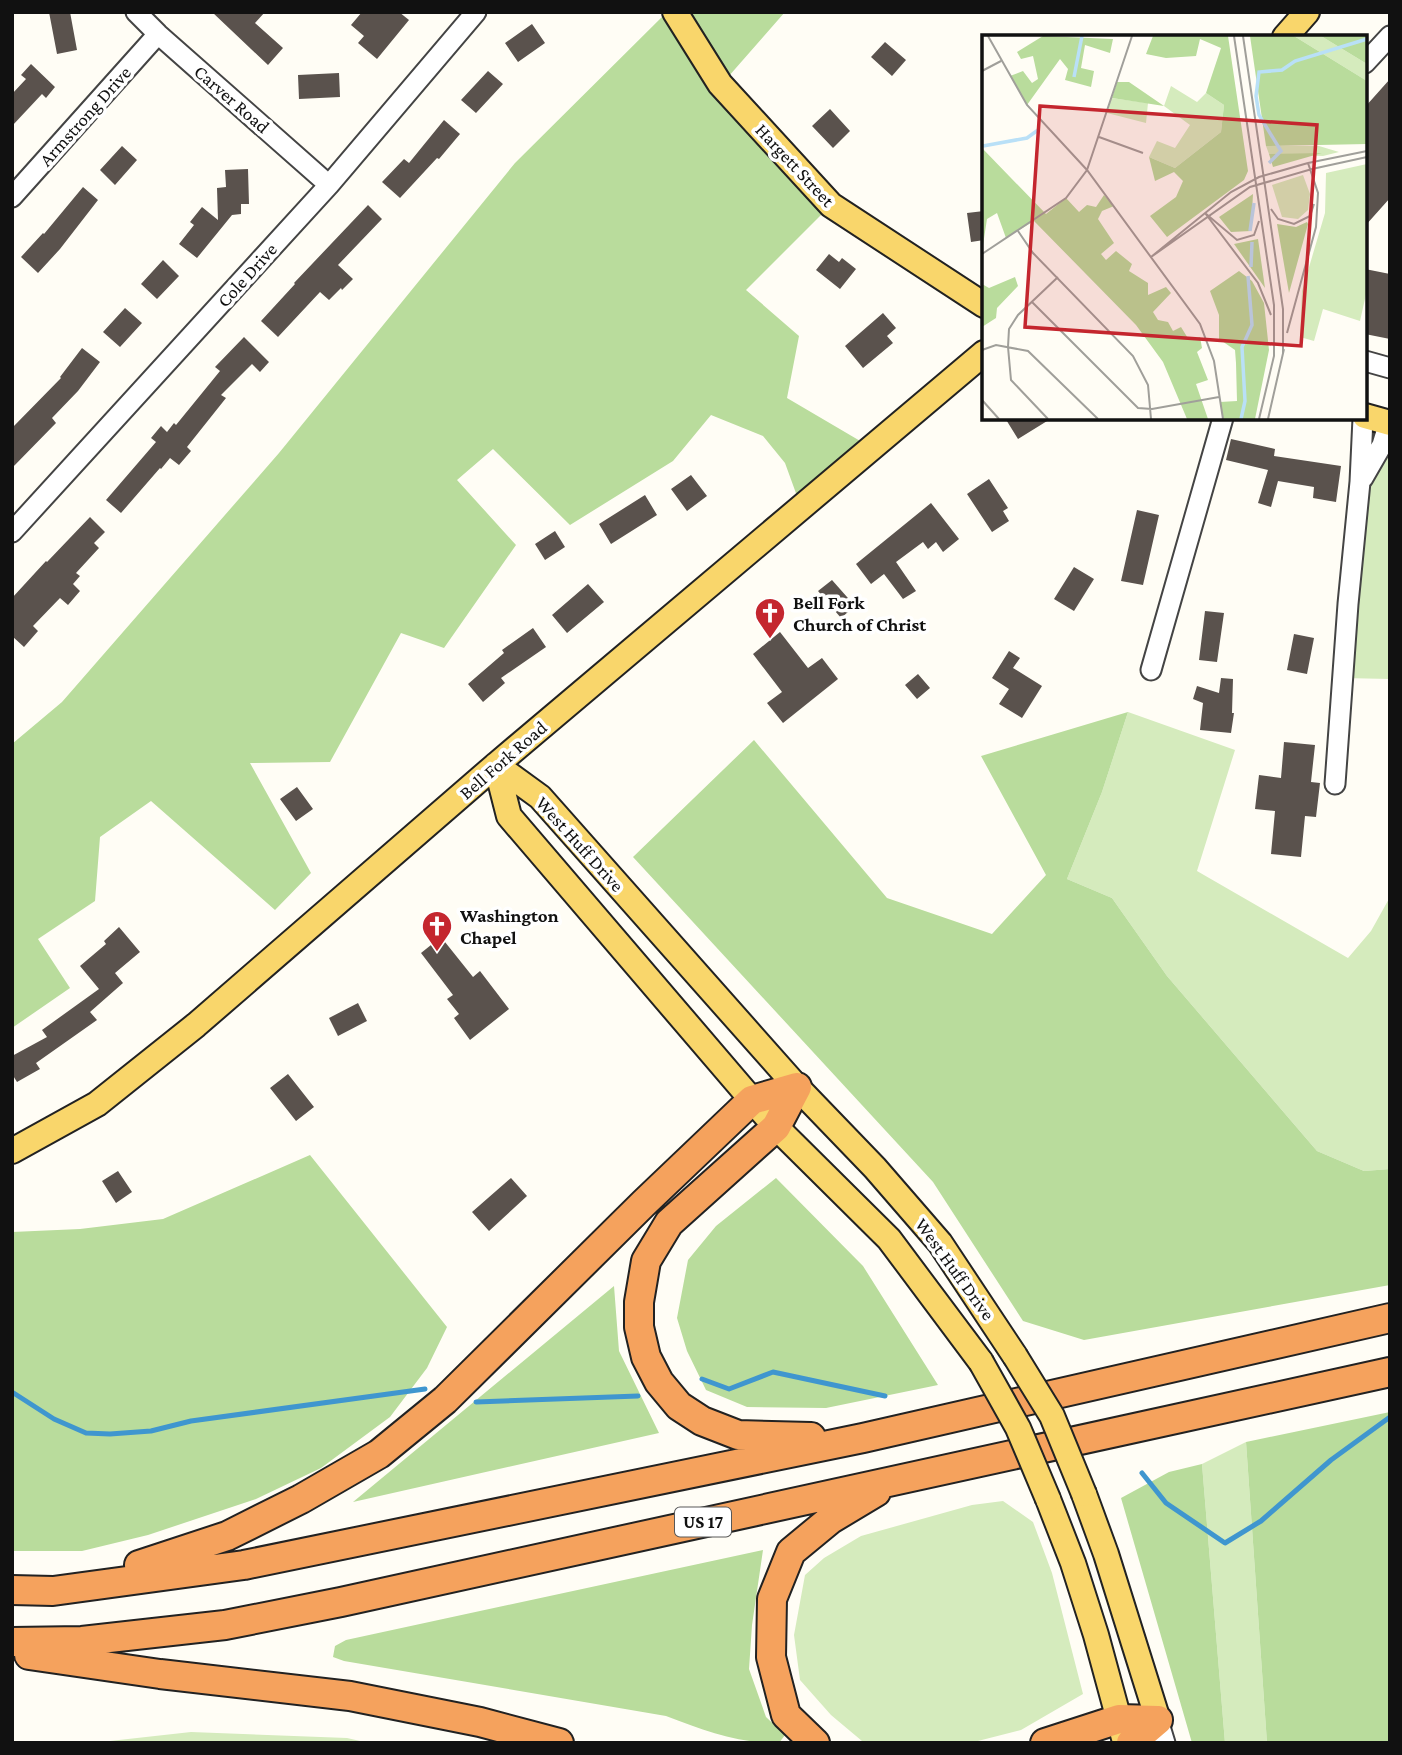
<svg xmlns="http://www.w3.org/2000/svg" width="1402" height="1755" viewBox="0 0 1402 1755" font-family="'Crimson Pro',serif">
<rect width="100%" height="100%" fill="#fffdf5"/>
<path fill="#d5ebbd" d="M1390,423V679L1343,678L1360,482Z
M1128,712L1235,750L1197,871L1348,958L1371,931L1390,897V1169L1364,1171L1317,1151L1167,976L1112,898L1067,879L1102,792Z
M1246,1442L1267,1743H1225L1202,1464Z
M1003,1501L1033,1522L1052,1573L1083,1694L1021,1730L970,1743H871L862,1741L831,1715L800,1680L794,1635L805,1575L824,1558L861,1536L972,1505Z
M191,1732L347,1738L369,1743H92Z"/>
<path fill="#b9dc9c" d="M667,12H785L721,85L831,205L746,290L799,336L787,398L867,445L801,507L785,463L763,436L711,415L673,461L570,525L493,449L457,480L516,545L444,648L401,633L330,762L250,763L311,873L275,910L151,801L100,837L95,901L38,939L70,988L12,1028V744L62,702L279,453L515,163Z
M1128,712L1102,792L1067,879L1112,898L1167,976L1317,1151L1364,1171L1390,1169V1285L1084,1340L1023,1321L933,1182L633,857L754,740L887,898L992,934L1046,875L981,756Z
M310,1155L447,1327L427,1368L390,1417L321,1468L256,1499L148,1535L82,1551H12V1232L80,1229L163,1219Z
M776,1178L863,1266L938,1385L826,1408L747,1407L706,1390L687,1351L677,1318L688,1260L716,1226Z
M614,1286L619,1351L659,1433L353,1502Z
M1390,1412V1743H1267L1246,1442Z
M1202,1464L1225,1743H1192L1121,1498L1169,1472Z
M763,1550L752,1625L749,1669L766,1717L785,1735L779,1743C737,1743 705,1731 666,1716L344,1661L333,1657L335,1646L346,1640Z"/>
<g fill="none" stroke-linecap="round" stroke-linejoin="round">
<path stroke="#3f96cf" stroke-width="5" d="M702,1379L729,1389L773,1372L885,1396
M12,1392L54,1419L86,1433L110,1434L151,1431L191,1421L425,1389
M476,1402L638,1396
M1142,1473L1166,1503L1225,1543L1261,1521L1331,1460L1390,1417"/>
</g>
<path fill="#5a524d" d="M49,12H70L77,50L57,54Z
M212,12H265L255,23L283,48L268,65Z
M362,12H399L409,20L377,59L358,43L364,36L351,25Z
M532,24L545,43L518,62L505,43Z
M885,42L906,60L892,76L871,57Z
M31,64L55,87L46,98L42,94L12,126V94L26,79L21,75Z
M488,71L503,84L476,113L461,100Z
M339,73L340,97L299,99L298,75Z
M1390,79V198L1365,226V107Z
M830,109L850,131L833,148L812,126Z
M444,120L460,134L439,159L437,158L400,198L382,182L404,159L409,163Z
M122,146L137,160L115,185L100,170Z
M248,169L249,204H241V214L232,215L197,258L179,244L194,225L190,222L202,207L218,220L217,188L226,187L225,170Z
M83,187L98,200L60,249L38,273L21,257L43,233L44,234Z
M368,205L382,219L338,265L353,279L342,290L341,288L329,300L320,292L278,337L261,321L295,284L294,283Z
M984,211V240L971,242L967,213Z
M829,254L839,262L842,258L856,269L840,289L816,270Z
M163,260L179,276L157,299L141,284Z
M1365,269L1390,274V339L1365,334Z
M125,308L142,323L120,347L103,332Z
M883,313L896,328L887,336L893,343L863,368L845,346Z
M244,337L269,362L260,372L252,364L221,395L226,398L187,447L191,451L179,465L170,458L161,469L160,468L121,513L106,500L156,442L151,438L161,426L167,432L174,423L176,425L220,371L215,367Z
M82,348L100,362L78,391L52,418L56,423L12,468V428L61,378L60,377Z
M1005,418H1052L1018,439Z
M1231,439L1275,449L1274,456L1341,466L1336,502L1313,498L1314,487L1278,481L1271,507L1258,503L1268,470L1226,460Z
M691,475L707,496L687,511L671,489Z
M989,479L1008,508L1003,511L1009,521L992,532L967,494Z
M645,495L657,515L611,544L599,524Z
M931,503L959,539L943,552L936,542L928,549L923,542L896,562L916,591L903,599L884,574L871,584L856,564Z
M1137,510L1159,515L1143,585L1121,581Z
M90,517L105,532L94,543L99,548L76,573L80,576L73,584L80,591L68,605L60,598L33,626L38,631L24,647L12,636V598L46,561L47,562Z
M555,531L565,547L545,560L535,544Z
M1074,567L1094,579L1074,611L1054,599Z
M832,580L855,606L841,618L818,591Z
M588,584L604,602L567,633L552,615Z
M1205,611L1224,613L1217,662L1199,660Z
M533,628L546,647L501,678L505,683L483,702L468,684L504,653L502,650Z
M780,632L808,668L822,658L838,679L783,723L767,703L782,692L753,654Z
M1294,634L1314,638L1307,674L1287,670Z
M1009,651L1020,658L1013,668L1042,686L1022,718L999,704L1009,689L992,678Z
M918,674L930,688L917,699L905,685Z
M1221,678L1233,679L1232,713H1234L1231,733L1200,730L1203,703L1193,699L1197,686L1219,693Z
M1284,742L1315,745L1311,782L1320,783L1316,817L1305,816L1301,857L1271,854L1275,811L1255,809L1259,775L1281,778Z
M297,787L313,809L296,821L280,799Z
M119,927L140,952L115,973L123,983L90,1012L97,1020L36,1063L40,1069L17,1082L12,1074V1056L47,1037L42,1030L99,989L80,966L106,944L104,941Z
M441,937L473,977L480,971L509,1009L470,1040L454,1018L459,1014L447,999L453,995L421,953Z
M358,1003L367,1021L338,1036L329,1018Z
M288,1074L314,1107L296,1121L270,1088Z
M118,1171L132,1192L116,1203L102,1181Z
M511,1178L527,1196L489,1231L472,1212Z"/>
<g fill="none" stroke-linecap="round" stroke-linejoin="round">
<g stroke="#444" stroke-width="23">
<path id="minor" d="M136,12L158,34L329,185
M1365,63L1390,36
M12,197L158,34
M1365,361L1390,368
M1363,478L1382,445L1389,422
M12,532L329,185L476,12
M1151,670L1223,418
M1335,784L1348,604L1360,482L1363,418
M1158,1720L1165,1743"/>
</g>
<g stroke="#222" stroke-width="28">
<path id="major" d="M675,12L720,84L831,205L984,305
M1285,37L1307,12
M1365,416L1390,423
M496,765L540,797L797,1087L875,1168L940,1243L1015,1356
M496,765L509,816L752,1100L776,1127L889,1239L981,1362
M12,1151L97,1104L196,1025L496,765L984,353
M1084,1494L1106,1554L1158,1720
M1048,1499L1073,1563L1096,1635L1124,1738"/>
</g>
<g stroke="#222" stroke-width="32">
<path id="highway" d="M797,1087L776,1127L669,1223L646,1261L639,1302V1327L646,1357L659,1382L679,1406L702,1421L738,1435L811,1437
M139,1565L227,1536L301,1499L379,1454L445,1400L644,1203L752,1100L797,1087
M12,1590L53,1591L244,1565L863,1438L1390,1318
M12,1642L82,1641L225,1625L341,1602L1390,1372
M29,1655L160,1674L350,1696L480,1722L559,1743
M815,1743L786,1715L771,1657L772,1599L791,1552L831,1519L876,1492
M1045,1743L1119,1719L1158,1720
M1131,1743L1158,1720"/>
</g>
<use href="#minor" stroke="#fff" stroke-width="19"/>
<use href="#major" stroke="#f9d66b" stroke-width="24"/>
<use href="#highway" stroke="#f5a25d" stroke-width="28"/>
<g stroke="#222" stroke-width="28" stroke-linecap="butt">
<path id="major-bridge" d="M1015,1356L1052,1416L1084,1494
M981,1362L1018,1428L1048,1499"/>
</g>
<use href="#major-bridge" stroke="#f9d66b" stroke-width="24"/>
</g>
<defs>
<g id="church-pin" transform="scale(1.575)"><path d="M0 17L-7.5 6A9.5 9.5 0 1 1 7.5 6Z" fill="#c4262e" stroke="#fff"/><path d="M-1.2-6h2.4v3.5h3.3v2.4h-3.3V6h-2.4V-.1h-3.3v-2.4h3.3Z" fill="#fff"/></g>
</defs>
<g fill-rule="evenodd">
<use href="#church-pin" x="770" y="613"/>
<use href="#church-pin" x="437" y="926"/>
</g>
<g text-anchor="middle" dominant-baseline="central" stroke-width="7" stroke-linejoin="round" paint-order="stroke">
<rect fill="#fff" stroke="#585858" stroke-width="2" x="675" y="1507.5" width="56" height="29" rx="5"/>
<g font-size="18" font-weight="bold" fill="#111">
<text x="703" y="1522">US 17</text>
</g>
<g font-size="19" fill="#111" stroke="#fff">
<text transform="translate(232 99) rotate(41)">Carver Road</text>
<text transform="translate(85 116) rotate(-48)">Armstrong Drive</text>
<text transform="translate(795 165) rotate(47)">Hargett Street</text>
<text transform="translate(247 275) rotate(-48)">Cole Drive</text>
<text transform="translate(503 760) rotate(-41)">Bell Fork Road</text>
<text transform="translate(580 844) rotate(48)">West Huff Drive</text>
<text transform="translate(955 1269) rotate(54)">West Huff Drive</text>
</g>
<g font-size="19" font-weight="bold" fill="#111" stroke="#fff" text-anchor="start">
<text x="793" y="602">Bell Fork<tspan x="793" dy="22">Church of Christ</tspan></text>
<text x="460" y="915">Washington<tspan x="460" dy="22">Chapel</tspan></text>
</g>
</g>
<g transform="translate(982 35)">
<rect width="385" height="385" fill="#fffdf5"/>
<path d="M312,1H339L385,29V46ZM189,51L215,67L224,58L242,70L239,97L193,133L167,122L175,106L193,113L208,90L182,71ZM129,63L166,68L164,88L125,78ZM284,111H337L357,117L341,121L287,119ZM385,129V255L378,286L341,274L332,306L318,302L320,256L343,178L344,138ZM321,140L328,159L326,175L316,184L300,182L290,150Z" fill="#d5ebbd"/>
<path d="M61,1L131,4L128,18L103,10L99,33L112,36L109,52L83,45L86,34L78,24L45,70L28,41L41,36L50,48L56,44L51,21L39,24L35,17ZM171,1H246L266,136L262,145L185,202L168,181L194,162L201,146L192,137L173,146L167,122L193,133L239,97L242,70L224,58L239,13L218,4L214,21L184,23L164,19ZM268,1H312L385,46V109L284,111ZM339,1H385V29ZM135,47H147L182,71L130,63ZM0,113L64,179L84,163L97,177L105,170L114,172L122,160L132,171L120,176L116,184L132,208L119,219L124,225L134,216L150,229L147,236L166,248V260L184,252L189,258L171,277L176,285L186,287L191,296L199,292L207,305L218,302L220,313L215,317L226,345L214,349L226,384H205L181,327L154,290L52,186L24,203L15,178L5,184L1,210ZM340,118L291,132L287,119ZM271,159L269,196L249,197L237,182ZM325,187L326,189L307,258L295,189L314,192ZM276,204L283,253L252,209ZM257,236L270,246L282,268L287,315L273,384H241L238,367L255,366L254,328L253,315L237,304V280L228,256ZM33,242L36,251L15,273L14,283L0,292V249L7,253Z" fill="#b9dc9c"/>
<path fill="none" stroke="#b9e0f7" stroke-width="3.5" d="M92,42L100,1M1,111L45,103L56,95M287,128L299,116L277,80L274,61L277,37L300,35L313,26L385,4M268,196L272,168M269,232L270,207M259,384L263,366L260,312L270,290L266,241"/>
<path fill="none" stroke="#a09f9a" stroke-width="2" d="M6,1L45,70L105,135L218,289L232,326L241,384M252,1L292,270V321L277,384M261,1L301,274V318M0,36L19,26M117,102L161,118M326,128L385,116M330,134L385,122M289,174L296,184L312,189L328,181L332,169M223,178L276,248L289,280M223,178L255,205L272,200L277,186M36,196L51,218L151,321L166,350L169,384M0,219L84,163L105,135L150,1M169,222L268,152L330,134M169,222L249,157L277,142L326,128M50,267L156,373L170,374L237,362M305,298L334,192L336,158L326,128M0,315L14,310L46,316L116,384M0,365L17,384M66,384L29,345L26,312L27,294L36,280L76,242M286,384L302,314"/>
<path fill="#c4262e" fill-opacity="0.15" stroke="#c4262e" stroke-width="3.5" d="M58,71L335,90L319,311L43,292Z"/>
<rect width="385" height="385" fill="none" stroke="#111" stroke-width="3.5"/>
</g>
<rect width="1402" height="1755" fill="none" stroke="#111111" stroke-width="28"/>
</svg>
